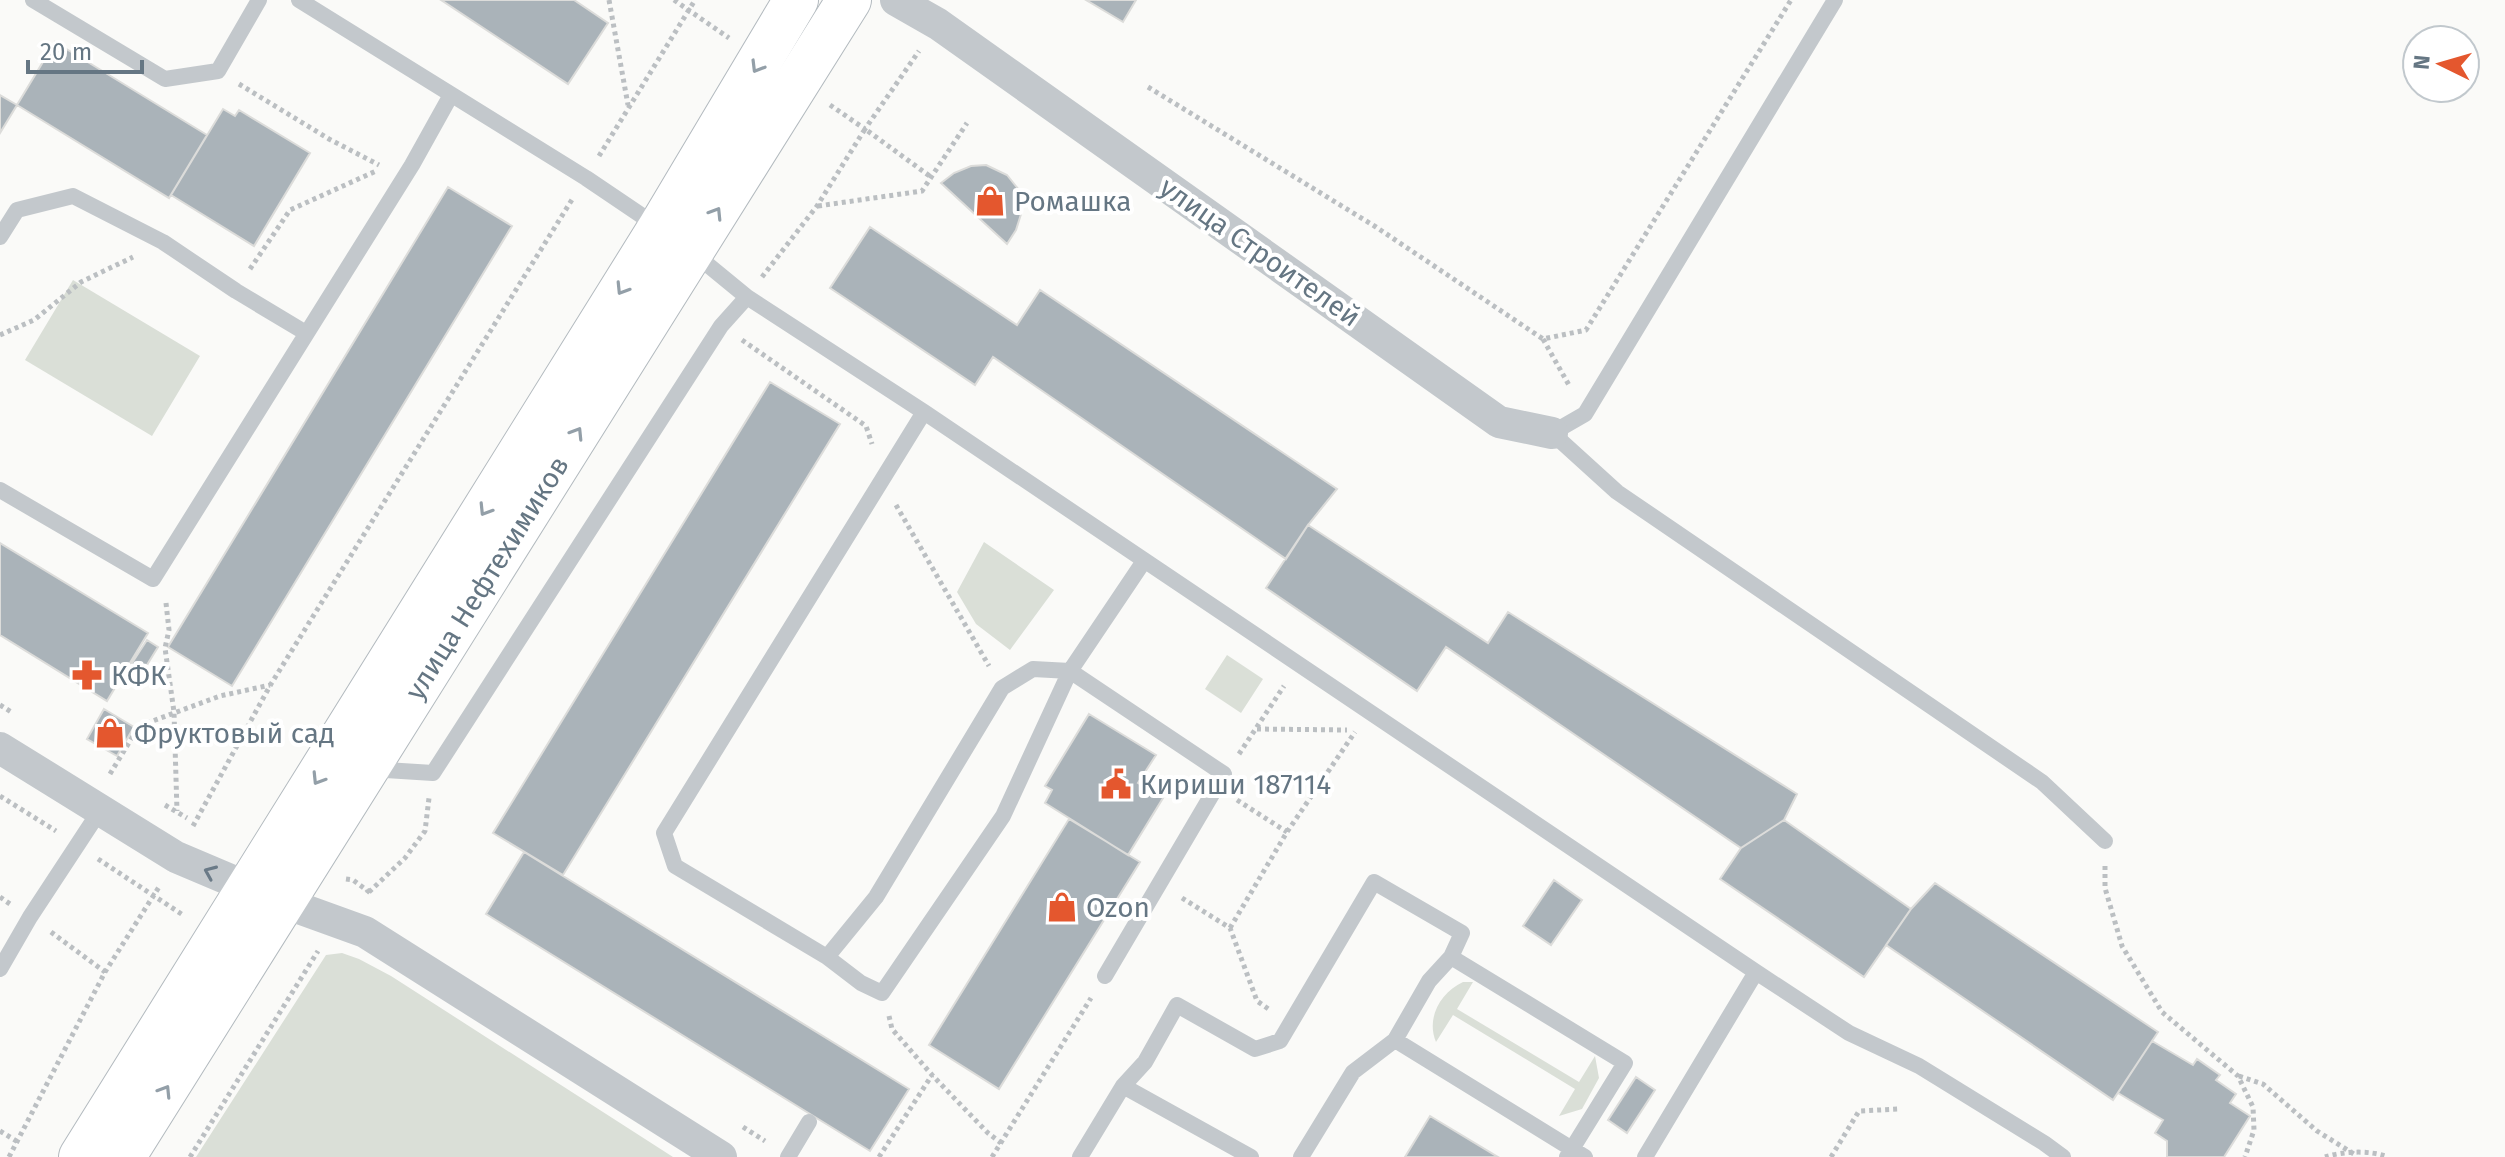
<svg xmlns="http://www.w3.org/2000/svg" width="2505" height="1157" viewBox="0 0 2505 1157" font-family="'Fira Sans',sans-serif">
<rect width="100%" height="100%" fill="#fafaf8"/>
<path fill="#dadfd7" d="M73,280L200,356L152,436L25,360Z
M984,542L1054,590L1010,650L976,624L957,592Z
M1227,655L1263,679L1241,713L1205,689Z
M342,953L359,959L391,976L673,1157H196L326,955Z
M1463,982H1473L1457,1009L1579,1082L1595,1056L1599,1078L1582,1109L1559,1116L1575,1089L1453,1015L1436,1042C1426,1018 1440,993 1463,982Z"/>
<path fill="#aab3b9" stroke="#dcdcda" stroke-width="2" d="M441,0H574L608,23L568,84Z
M1086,0H1136L1123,22Z
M55,42L207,135L169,198L17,105Z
M0,95L17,105L0,133Z
M223,109L235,116L239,110L310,153L254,246L171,195Z
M986,165L1007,175L1019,190L1022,211L1016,230L1007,244L941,183L954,173L971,166Z
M448,187L512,226L232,686L168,647Z
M870,227L1017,325L1040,290L1337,489L1308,525L1286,559L993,357L975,385L830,288Z
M770,382L840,424L563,875L493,833Z
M1308,525L1488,643L1508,612L1797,794L1784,820L1741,848L1446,647L1417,691L1266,588Z
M0,543L148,633L107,701L0,635Z
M147,640L158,647L142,673L130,666Z
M104,709L134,727L117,756L87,739Z
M1089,714L1156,755L1138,783L1163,798L1128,855L1045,803L1052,790L1045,786Z
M1069,819L1140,862L999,1089L929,1045Z
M1784,820L1911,909L1864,977L1720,879L1741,848Z
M524,852L909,1089L870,1151L486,914Z
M1554,880L1582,900L1551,945L1523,926Z
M1935,883L2158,1032L2113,1100L1886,945L1911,909Z
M2152,1041L2193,1065L2197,1059L2220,1075L2216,1080L2236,1094L2230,1103L2250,1116L2224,1157H2167V1141L2155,1133L2163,1120L2118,1093Z
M1636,1077L1655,1090L1627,1133L1608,1120Z
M1430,1116L1498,1157H1405Z"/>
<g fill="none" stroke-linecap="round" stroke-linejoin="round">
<g stroke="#b3babf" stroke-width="46">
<g id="secondary">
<path d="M81,1157L660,228L796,0"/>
<path id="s1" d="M123,1157L849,0"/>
</g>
</g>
<path stroke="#bbbfc2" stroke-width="5" stroke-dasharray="4 4" stroke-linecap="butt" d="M609,0L628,105
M674,0L729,38
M239,84L329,139L379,165
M1148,87L1376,227L1543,339L1586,330L1791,0
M830,105L865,129L919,51
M599,156L695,0
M818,206L922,191L967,123
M250,269L290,210L376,171
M762,277L817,206L865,129L931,177
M0,335L34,320L81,282L133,257
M1543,339L1570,387
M742,340L866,426L872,444
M896,505L989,666
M166,603L169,630L165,648L174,712L177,811
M0,705L13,713
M1257,729L1347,730
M1239,754L1284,686
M110,774L139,726L220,696L270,685
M0,796L56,831
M1237,800L1287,832
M165,805L187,818
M193,826L271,684L573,198
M98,859L183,915
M2105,866V888L2122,946L2162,1012L2238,1076L2253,1107L2254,1130L2245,1157
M346,879L353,880L368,891L365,894
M369,892L405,858L425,831L429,798
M0,897L10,904
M1182,898L1230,928L1257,1001L1270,1010
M1230,928L1287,832L1355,732
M51,932L105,972
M889,1016L892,1029L932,1075L988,1133L1001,1143
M2239,1076L2263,1084L2317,1131L2354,1154
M743,1127L765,1141
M0,1131L18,1142
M9,1157L105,972L159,887
M190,1157L318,951
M879,1157L932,1075
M992,1157L1091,998
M1831,1157L1859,1111L1899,1109
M2325,1157C2344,1151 2370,1150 2388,1157"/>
<path stroke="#c3c8cc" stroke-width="16" d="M33,0L165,79L218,71L259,0
M299,0L586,178L660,228
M1835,0L1585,414L1552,433L1617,492L2042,782L2105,841
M0,237L17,210L73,196L163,242L236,291L306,333
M691,251L747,297L924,412L1756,972L1849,1033L1919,1066L2044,1143L2063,1157
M924,412L664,833L675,866L827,957L861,983L882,993L1003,816L1070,671L1144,561
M0,490L153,579L412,165L451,95
M370,769L433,773L721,326L747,297
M827,957L876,897L1002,688L1033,669L1070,671L1224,774L1105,976
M1451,957L1625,1063L1567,1157
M0,969L30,917L101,809
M1395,1040L1585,1157
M1123,1086L1251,1157
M788,1157L809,1122
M1080,1157L1123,1086L1145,1062L1177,1005L1255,1049L1280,1041L1374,882L1462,933L1451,957L1429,981L1395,1040L1353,1072L1301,1157
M1645,1157L1756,972"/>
<path stroke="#c3c8cc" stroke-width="32" d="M896,0L938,24L1499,422L1552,433
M0,748L176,857L282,902L365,932L721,1157"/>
<use href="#secondary" stroke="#fff" stroke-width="44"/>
</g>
<defs><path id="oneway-chevron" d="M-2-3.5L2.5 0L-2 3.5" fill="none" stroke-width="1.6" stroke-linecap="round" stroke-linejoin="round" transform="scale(2)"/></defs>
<g stroke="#939fa8">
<use href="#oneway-chevron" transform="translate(757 67) rotate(121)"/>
<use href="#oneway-chevron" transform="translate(716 213) rotate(-58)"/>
<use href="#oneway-chevron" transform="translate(622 289) rotate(122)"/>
<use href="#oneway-chevron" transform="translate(577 433) rotate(-58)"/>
<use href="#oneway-chevron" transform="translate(485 510) rotate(122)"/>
<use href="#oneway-chevron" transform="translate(318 779) rotate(122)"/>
<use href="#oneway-chevron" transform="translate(165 1091) rotate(-58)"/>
</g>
<use stroke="#6a7a87" href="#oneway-chevron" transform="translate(210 872) rotate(-157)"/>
<defs>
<g id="shop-bare" transform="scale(2.4)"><path d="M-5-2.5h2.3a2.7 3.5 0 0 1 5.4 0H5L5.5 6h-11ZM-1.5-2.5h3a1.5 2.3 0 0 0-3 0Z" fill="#e4572e" stroke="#fff" stroke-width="2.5" paint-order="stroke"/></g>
<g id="pharmacy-bare" transform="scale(2.4)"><path d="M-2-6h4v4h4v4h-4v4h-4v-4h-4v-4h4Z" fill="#e4572e" stroke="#fff" stroke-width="2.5" paint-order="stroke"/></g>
<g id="civic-bare" transform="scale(2.4)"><path d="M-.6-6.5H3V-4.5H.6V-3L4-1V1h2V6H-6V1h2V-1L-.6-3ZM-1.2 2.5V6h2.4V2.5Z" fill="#e4572e" stroke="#fff" stroke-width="2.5" paint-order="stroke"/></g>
</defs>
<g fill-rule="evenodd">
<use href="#shop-bare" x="990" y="201"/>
<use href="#pharmacy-bare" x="87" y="675"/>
<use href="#shop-bare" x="110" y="733"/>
<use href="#civic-bare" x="1116" y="784"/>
<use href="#shop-bare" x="1062" y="907"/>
</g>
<g text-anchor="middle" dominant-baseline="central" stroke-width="8" stroke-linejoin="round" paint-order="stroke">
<g font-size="28" fill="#657683" stroke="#fff" text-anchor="start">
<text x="1014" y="201">Ромашка</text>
<text x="111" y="675">КФК</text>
<text x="134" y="733">Фруктовый сад</text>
<text x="1140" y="784">Кириши 187114</text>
<text x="1086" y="907">Ozon</text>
</g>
<g font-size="28" fill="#657683" stroke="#fff">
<text transform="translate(1260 252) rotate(35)">улица Строителей</text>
<text stroke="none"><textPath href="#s1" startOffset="684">улица Нефтехимиков</textPath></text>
</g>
</g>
<g transform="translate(2441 64) rotate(275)"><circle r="38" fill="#ffffff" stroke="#c1c8cd" stroke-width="2"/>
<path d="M0-6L14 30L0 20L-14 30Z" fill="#e4572e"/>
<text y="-12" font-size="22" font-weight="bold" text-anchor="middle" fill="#657683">N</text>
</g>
<path d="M28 60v12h114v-12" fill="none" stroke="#657683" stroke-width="4"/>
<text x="40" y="60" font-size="24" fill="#657683" stroke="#ffffff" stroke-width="6" paint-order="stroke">20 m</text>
</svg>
